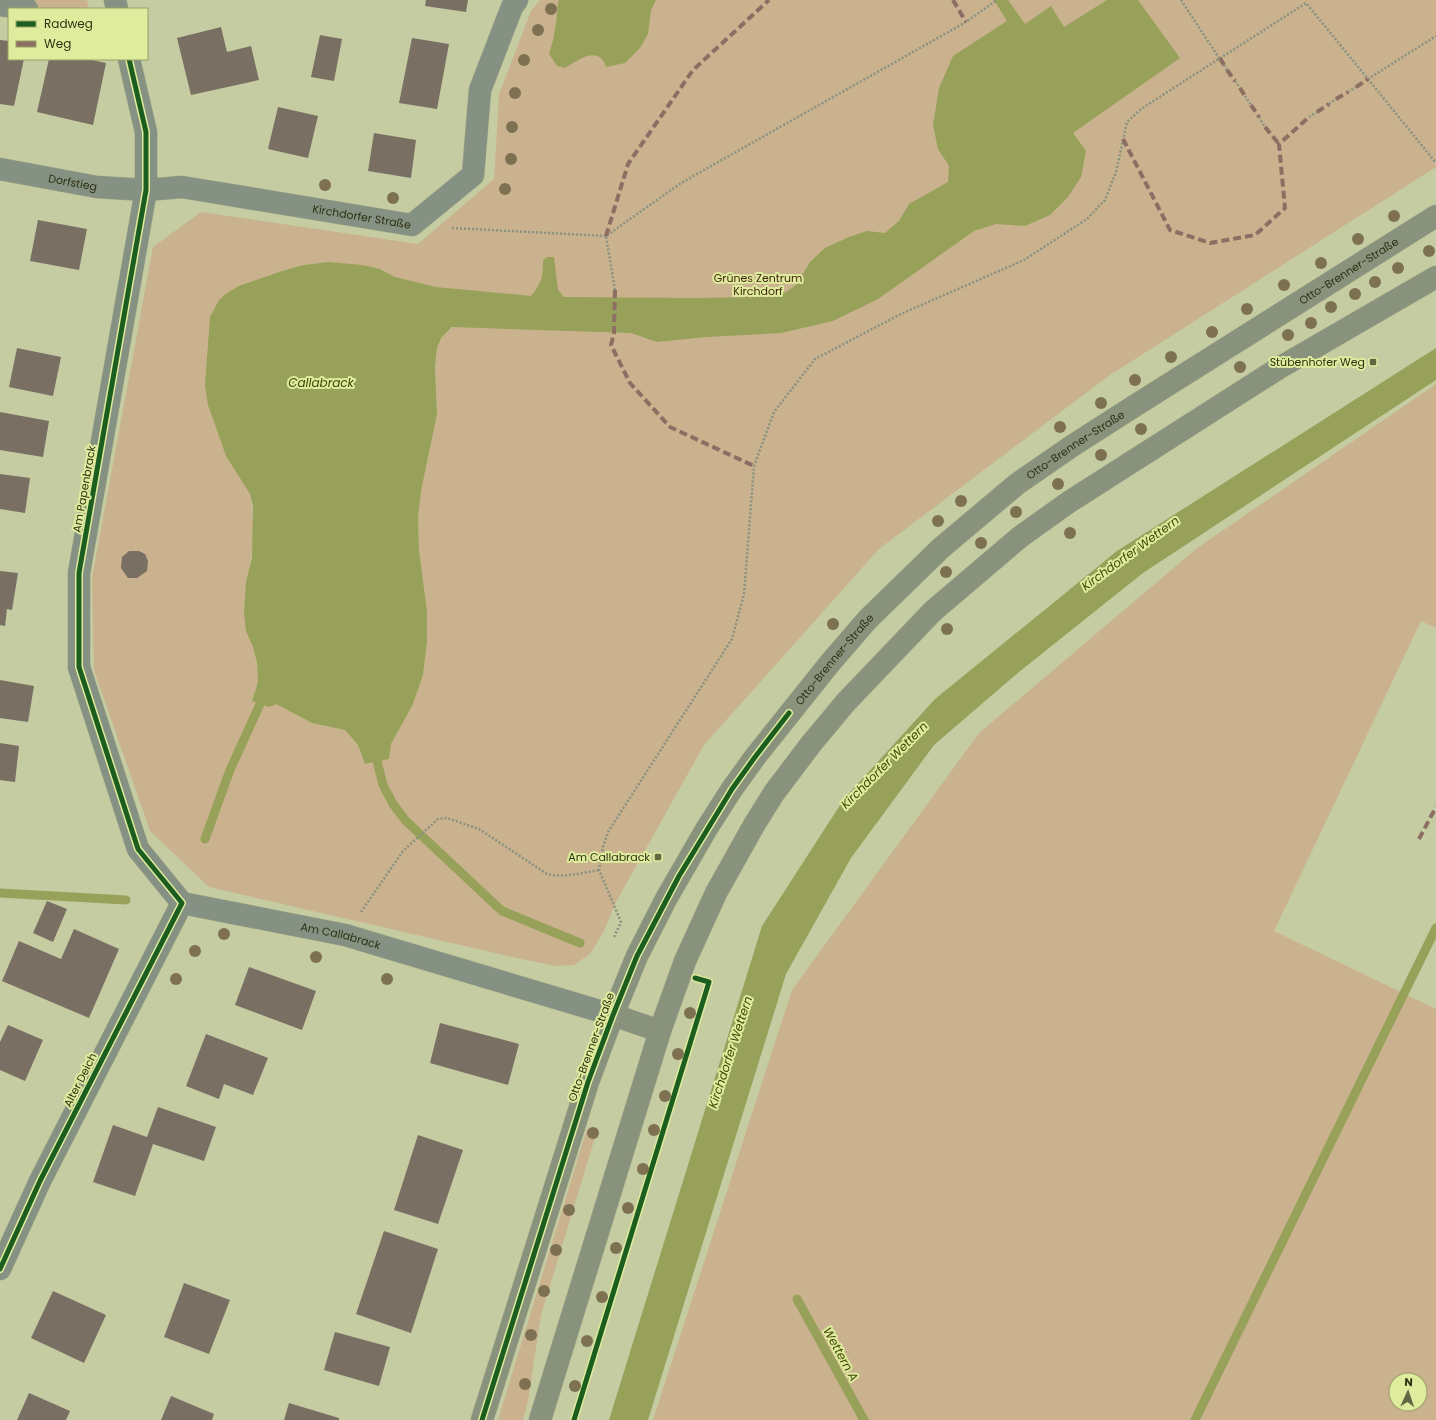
<svg xmlns="http://www.w3.org/2000/svg" width="1436" height="1420" viewBox="0 0 1436 1420" font-family="Poppins,sans-serif">
<rect width="100%" height="100%" fill="#c5cca2"/>
<path fill="#c9b28d" fill-rule="evenodd" d="M0,0H87L89,9H9Z
M540,0H1436V167L1110,375L879,549L704,745L616,902L603,933L590,954L574,965L556,966L521,959L209,887L150,831L94,670L92,578L153,247L201,212L418,244L494,179L499,94L531,11ZM329,262L380,269L395,277L453,327L441,338L437,348L435,367L437,414L421,491L418,518L419,550L427,611V642L423,675L413,704L391,744L365,764L358,745L345,730L312,723L276,704L252,701L258,682L257,663L253,647L249,567C255,548 254,513 250,494L282,271L303,265Z
M1436,384V628L1421,621L1274,931L1436,1009V1420H653L792,990L979,733L1196,549ZM1396,1380H1420V1404H1396Z
M587,1129L597,1131L541,1315L528,1401L523,1420H498Z"/>
<path fill="#98a15a" d="M559,0H656L651,10L648,34L640,48L625,63L606,67C599,44 577,61 565,68L557,66L549,54L553,40L556,24L558,2Z
M994,0H1008L1025,24L1051,6L1064,27L1107,0H1138L1180,58L1073,133L1086,151L1081,177L1068,197L1050,215L1025,226L996,224L974,231L878,299L833,321L781,333L706,337L657,342L631,333L452,327L441,338L437,348L435,367L437,414L421,491L418,518L419,550L427,611V642L423,675L413,704L391,744L389,759L365,764L358,745L345,730L312,723L276,704L269,707L252,701L258,682L257,663L253,647L246,631L244,613L246,582L252,557L253,507L250,494L226,456L208,405L205,385L210,317L219,300L227,293L239,286L282,271L303,265L329,262L362,265L380,269L395,277L436,287L531,296C542,283 543,276 543,260L547,257H554L558,290L564,297L695,298L771,297L786,292L796,285L810,262L825,248L849,237L867,231L885,233L899,221L909,204L948,182L949,166L938,149L933,125L939,88L953,56L1007,21Z
M1436,348V380L1143,573L1019,672L934,745L851,858L786,974L648,1420H609L762,926L844,799L935,699L1117,551Z"/>
<g fill="none" stroke-linecap="round" stroke-linejoin="round">
<path stroke="#98a15a" stroke-width="9" d="M377,761L383,785L393,804L406,821L502,911L580,943
M205,839L230,770L260,704
M0,893L126,900
M797,1299L864,1420
M1195,1420L1436,928"/>
</g>
<path fill="#7a6f63" d="M426,0H468L466,12L425,6Z
M221,27L227,52L251,46L259,80L191,95L177,38Z
M320,35L342,39L334,81L311,77Z
M412,38L449,44L437,109L399,103Z
M0,40L9,41V59H24L14,106L0,104Z
M49,59H87L106,63L93,125L37,112Z
M278,107L318,116L308,158L268,149Z
M374,133L416,140L411,178L368,171Z
M38,220L87,229L79,270L30,261Z
M17,348L61,357L53,396L9,387Z
M0,412L49,421L43,457L0,450Z
M0,474L30,478L25,513L0,509Z
M129,551H139L145,554L148,561L147,571L137,578H128L121,568L122,557Z
M0,571L18,573L12,610L7,609L5,626L0,625Z
M0,680L34,686L28,722L0,718Z
M0,743L19,746L15,782L0,780Z
M47,901L67,909L53,942L33,933Z
M74,929L119,949L89,1018L2,981L19,941L61,959Z
M249,967L316,991L302,1030L235,1005Z
M440,1023L519,1044L508,1085L430,1063Z
M8,1025L43,1040L25,1081L0,1070V1042Z
M206,1034L268,1058L253,1095L224,1084L219,1099L186,1086Z
M158,1107L216,1127L204,1161L153,1144L135,1196L93,1182L113,1125L147,1137Z
M418,1135L463,1150L438,1224L394,1210Z
M384,1231L438,1249L411,1333L356,1314Z
M184,1283L230,1300L209,1354L164,1337Z
M53,1291L106,1315L84,1363L31,1338Z
M335,1332L390,1347L379,1386L324,1370Z
M29,1393L70,1411L66,1420H17Z
M171,1396L214,1414L212,1420H161Z
M289,1403L339,1418V1420H284Z"/>
<g fill="none" stroke-linecap="round" stroke-linejoin="round">
<g stroke="#a4aa88" stroke-width="23">
<g id="minor">
<path d="M115,0L117,9"/>
<path d="M0,5L27,9"/>
<path d="M129,59L146,132V190L79,573V667L138,849L182,903"/>
<path id="s1" d="M0,169L97,187L146,190L182,187L412,225L473,175L480,90L512,7L517,0"/>
<path id="s2" d="M182,903L345,935L613,1015"/>
<path d="M0,1269L40,1181L182,903"/>
</g>
</g>
<g stroke="#a4aa88" stroke-width="23">
<g id="major">
<path d="M613,1015L660,1031"/>
<path id="s3" d="M482,1420L588,1082L613,1015L637,956L666,899L707,828L732,789L755,757L830,663L868,619L941,548L1017,484L1072,446L1136,405L1436,216"/>
<path d="M540,1420L660,1031L685,961L716,893L754,825L774,793L811,744L846,702L933,611L1020,537L1069,502L1279,368L1436,277"/>
</g>
</g>
<path stroke="#889182" stroke-width="2.5" stroke-dasharray="2 2" stroke-linecap="butt" d="M1181,0L1219,58
M1224,65L1227,70
M1368,79L1436,163
M1235,81L1240,88
M1348,92L1356,87
M1245,96L1251,105
M1329,104L1336,99
M1259,117L1265,127
M1309,117L1317,112
M452,228L606,236
M615,290L606,236L681,183L966,22L997,0
M361,912L403,851L438,819L447,818L453,820L479,829L547,874C564,878 581,873 599,870
M614,937L621,922L599,870L603,847L608,832L732,639L744,594L754,466L774,412L815,359L901,314L1024,260L1087,219L1105,200L1116,172L1127,122L1141,109L1306,3L1368,79L1436,36
M574,1420L709,982L706,981"/>
<use href="#minor" stroke="#859183" stroke-width="22"/>
<use href="#major" stroke="#89927d" stroke-width="22"/>
<path stroke="#8d6e63" stroke-width="4" stroke-dasharray="8 4" stroke-linecap="butt" d="M953,0L966,22
M1220,58L1224,65
M1227,70L1235,81
M1356,87L1368,79
M1240,88L1245,96
M1336,99L1348,92
M1251,105L1259,117
M1317,112L1329,104
M1265,127L1279,144
M1123,139L1170,230L1210,243L1255,235L1285,208L1279,144L1309,117
M606,236L628,164L693,70L769,0
M615,290L614,333L611,345L630,383L670,427L754,466
M1419,839L1436,807"/>
<g stroke="#dfeb9d" stroke-width="8">
<path id="cycleway" d="M0,1269L40,1181L182,903L138,849L79,667V573L146,190V132L129,59
M482,1420L588,1082L613,1015L637,956L679,876L732,789L755,757L789,713
M574,1420L709,982L695,978"/>
</g>
<use href="#cycleway" stroke="#1b5e20" stroke-width="5"/>
</g>
<g fill="#7e7152">
<circle cx="551" cy="9" r="6"/>
<circle cx="538" cy="30" r="6"/>
<circle cx="524" cy="60" r="6"/>
<circle cx="515" cy="93" r="6"/>
<circle cx="512" cy="127" r="6"/>
<circle cx="511" cy="159" r="6"/>
<circle cx="325" cy="185" r="6"/>
<circle cx="505" cy="189" r="6"/>
<circle cx="393" cy="198" r="6"/>
<circle cx="1394" cy="216" r="6"/>
<circle cx="1358" cy="239" r="6"/>
<circle cx="1429" cy="251" r="6"/>
<circle cx="1321" cy="263" r="6"/>
<circle cx="1398" cy="268" r="6"/>
<circle cx="1375" cy="282" r="6"/>
<circle cx="1284" cy="285" r="6"/>
<circle cx="1355" cy="294" r="6"/>
<circle cx="1331" cy="307" r="6"/>
<circle cx="1247" cy="309" r="6"/>
<circle cx="1311" cy="323" r="6"/>
<circle cx="1212" cy="332" r="6"/>
<circle cx="1288" cy="335" r="6"/>
<circle cx="1171" cy="357" r="6"/>
<circle cx="1240" cy="367" r="6"/>
<circle cx="1135" cy="380" r="6"/>
<circle cx="1101" cy="403" r="6"/>
<circle cx="1060" cy="427" r="6"/>
<circle cx="1141" cy="429" r="6"/>
<circle cx="1101" cy="455" r="6"/>
<circle cx="1058" cy="484" r="6"/>
<circle cx="961" cy="501" r="6"/>
<circle cx="1016" cy="512" r="6"/>
<circle cx="938" cy="521" r="6"/>
<circle cx="1070" cy="533" r="6"/>
<circle cx="981" cy="543" r="6"/>
<circle cx="946" cy="572" r="6"/>
<circle cx="833" cy="624" r="6"/>
<circle cx="947" cy="629" r="6"/>
<circle cx="224" cy="934" r="6"/>
<circle cx="195" cy="951" r="6"/>
<circle cx="316" cy="957" r="6"/>
<circle cx="176" cy="979" r="6"/>
<circle cx="387" cy="979" r="6"/>
<circle cx="690" cy="1013" r="6"/>
<circle cx="678" cy="1054" r="6"/>
<circle cx="665" cy="1096" r="6"/>
<circle cx="654" cy="1130" r="6"/>
<circle cx="593" cy="1133" r="6"/>
<circle cx="643" cy="1169" r="6"/>
<circle cx="628" cy="1208" r="6"/>
<circle cx="569" cy="1210" r="6"/>
<circle cx="616" cy="1248" r="6"/>
<circle cx="556" cy="1250" r="6"/>
<circle cx="544" cy="1291" r="6"/>
<circle cx="602" cy="1297" r="6"/>
<circle cx="531" cy="1335" r="6"/>
<circle cx="587" cy="1341" r="6"/>
<circle cx="525" cy="1384" r="6"/>
<circle cx="575" cy="1386" r="6"/>
</g>
<g fill="#636844" stroke="#dfeb9d" stroke-width="1.5">
<rect x="1369" y="358" width="8" height="8" rx="2"/>
<rect x="654" y="853" width="8" height="8" rx="2"/>
</g>
<g text-anchor="middle" dominant-baseline="central" stroke-width="4" stroke-linejoin="round" paint-order="stroke">
<g font-size="11" fill="#2e3212" stroke="#dfeb9d">
<text stroke="none"><textPath href="#s1" startOffset="74">Dorfstieg</textPath></text>
<text stroke="none"><textPath href="#s1" startOffset="366">Kirchdorfer Straße</textPath></text>
<text stroke="none"><textPath href="#s3" startOffset="1495">Otto-Brenner-Straße</textPath></text>
<text stroke="none"><textPath href="#s3" startOffset="1171">Otto-Brenner-Straße</textPath></text>
<text transform="translate(84 489) rotate(-80)">Am Papenbrack</text>
<text stroke="none"><textPath href="#s3" startOffset="847">Otto-Brenner-Straße</textPath></text>
<text stroke="none"><textPath href="#s2" startOffset="162">Am Callabrack</textPath></text>
<text transform="translate(591 1047) rotate(-70)">Otto-Brenner-Straße</text>
<text transform="translate(80 1080) rotate(-63)">Alter Deich</text>
</g>
<g font-size="11" fill="#432610" stroke="#dfeb9d">
<text x="758" y="278">Grünes Zentrum<tspan x="758" dy="13">Kirchdorf</tspan></text>
</g>
<g font-size="11" fill="#2e3212" stroke="#dfeb9d" text-anchor="end">
<text x="1365" y="362">Stübenhofer Weg</text>
<text x="650" y="857">Am Callabrack</text>
</g>
<g font-size="12" font-style="italic" fill="#424807" stroke="#dfeb9d">
<text x="321" y="382">Callabrack</text>
<text transform="translate(1130 553) rotate(-36)">Kirchdorfer Wettern</text>
<text transform="translate(884 765) rotate(-45)">Kirchdorfer Wettern</text>
<text transform="translate(730 1052) rotate(-72)">Kirchdorfer Wettern</text>
<text transform="translate(841 1354) rotate(61)">Wettern A</text>
</g>
</g>
<rect x="8" y="8" width="140" height="52" fill="#dfeb9d" stroke="#98a165"/>
<rect x="16" y="21" width="20" height="6" fill="#1b5e20" stroke="#98a165"/>
<text x="44" y="28" font-size="12" fill="#2e3212">Radweg</text>
<rect x="16" y="41" width="20" height="6" fill="#8d6e63" stroke="#98a165"/>
<text x="44" y="48" font-size="12" fill="#2e3212">Weg</text>
<g transform="translate(1408 1392) rotate(3)"><circle r="19" fill="#dfeb9d" stroke="#98a165"/>
<path d="M0-3L7 15L0 10L-7 15Z" fill="#636844"/>
<text y="-6" font-size="11" font-weight="bold" text-anchor="middle" fill="#2e3212">N</text>
</g>
</svg>
